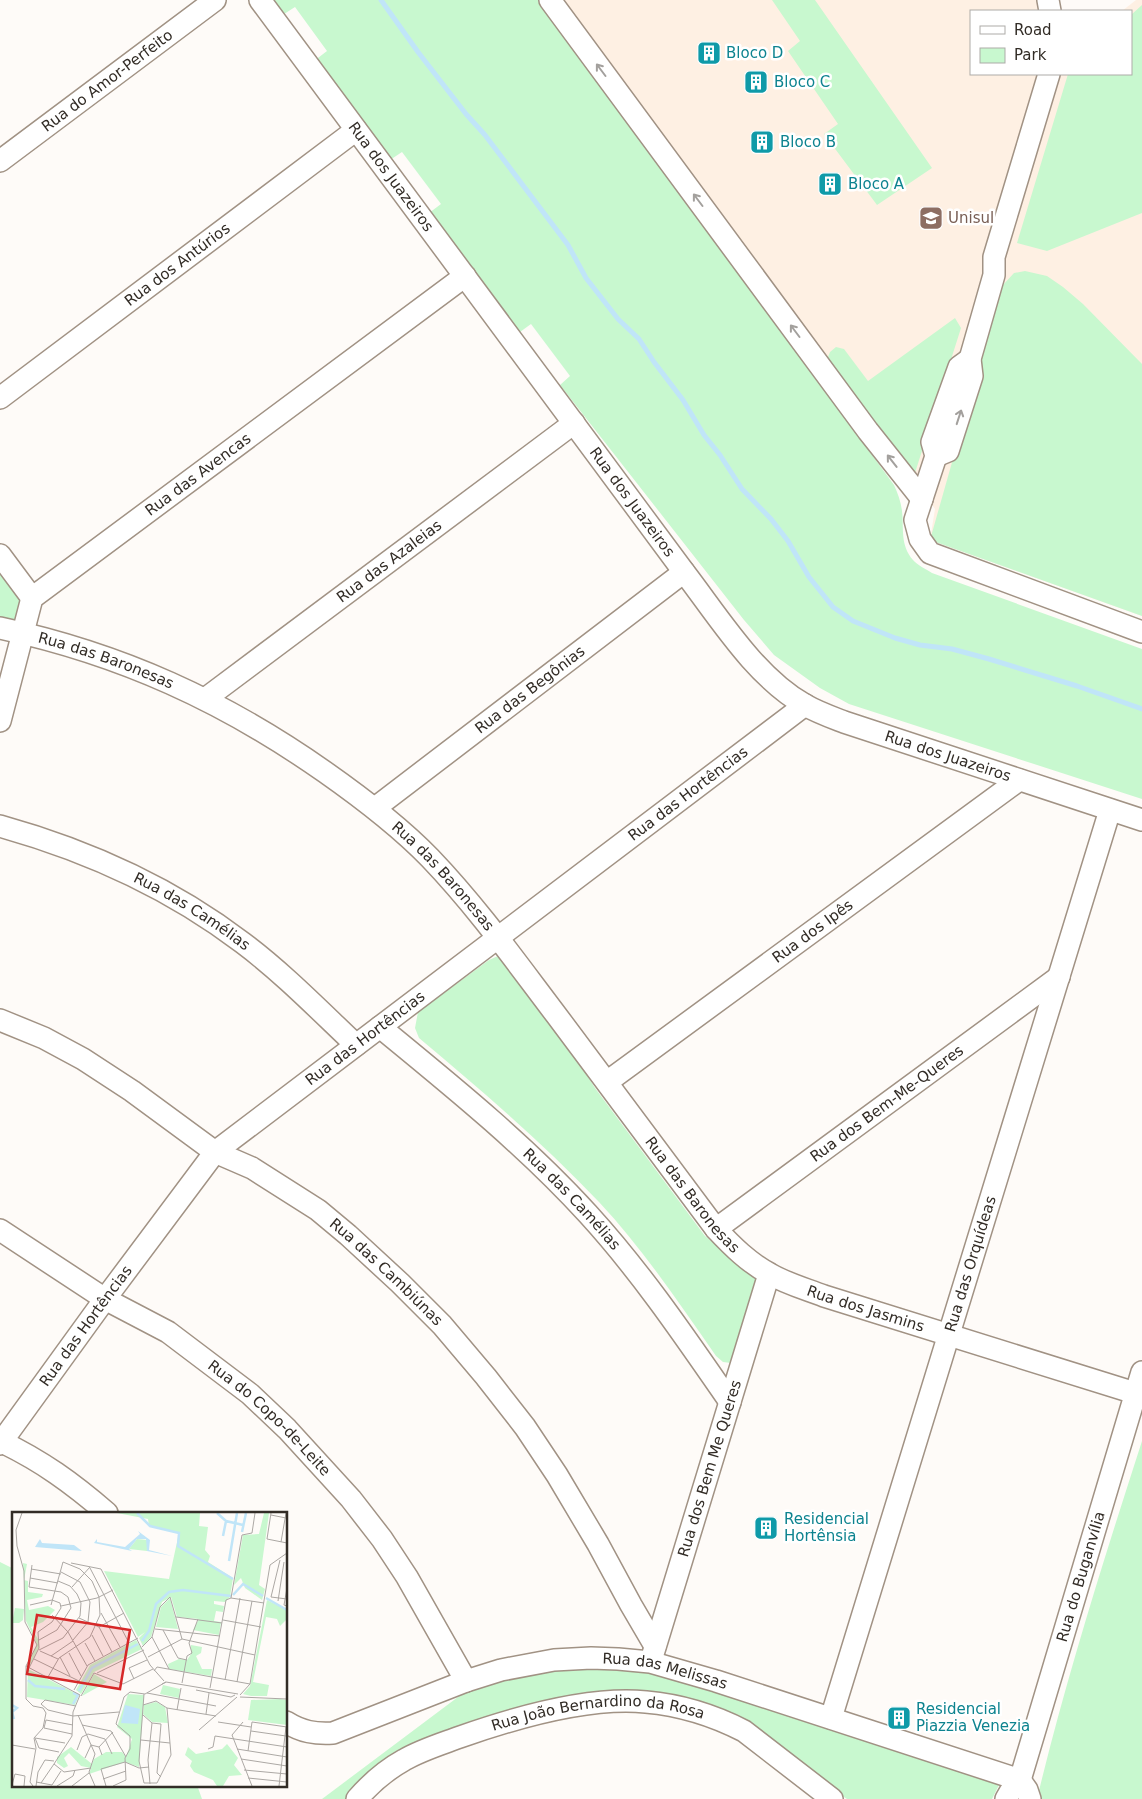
<svg xmlns="http://www.w3.org/2000/svg" width="1142" height="1799" viewBox="0 0 1142 1799" font-family="'DejaVu Sans',sans-serif">
<rect width="100%" height="100%" fill="#fefbf8"/>
<path fill="#fef0e3" d="M560,0H1042L1044,11H971V74H1131V11H1122L1136,0H1142V616L930,540L935,509Z"/>
<path fill="#c8f8cf" d="M270,0H540L894,485C898,494 901,502 902,511C904,529 900,545 913,560C917,565 926,569 932,573L1142,649V799L849,704L820,688L774,655L744,620L560,385L570,376L531,324L520,332L429,213L441,204L402,152L390,160L314,61L327,51L295,7L281,16Z
M772,0H815L932,168L877,205L824,134L838,124L788,51L800,41Z
M1142,5V213L1047,251L1017,243L1068,74H1131V15Z
M1025,271L1047,276L1063,287L1083,304L1142,364V616L930,540L1002,286L1014,273Z
M955,318L961,328L914,476L826,362L830,352L836,347L844,349L868,381Z
M0,570L22,600L17,622L0,619Z
M498,956L513,959L595,1088L705,1236L759,1280L731,1363L723,1362L716,1356C679,1303 643,1249 599,1202C543,1143 481,1090 419,1038L415,1028L418,1012L489,960Z
M1142,1441V1799H1037C1066,1678 1104,1559 1142,1441Z
M0,1562L14,1569V1785H197L202,1799H0Z
M591,1666L649,1670L1001,1781L992,1799H847L824,1784L675,1698L504,1714L348,1799H322L470,1688L526,1673Z"/>
<g fill="none" stroke-linecap="round" stroke-linejoin="round">
<path stroke="#c0e5f8" stroke-width="5" d="M381,0L418,52L466,114L485,135L568,245L586,278L618,319L639,339L654,362L683,400L704,435L720,455L742,489L771,519L788,541L809,577L833,607L853,621L895,638L920,645L952,649L989,659L1077,686L1142,709"/>
<g stroke="#a19284" stroke-width="24">
<g id="minor">
<path id="s1" d="M260,0L684,572C718,616 755,677 805,705C817,712 831,717 844,722L1142,820"/>
<path d="M550,0L868,431L922,499"/>
<path d="M1048,0L1050,11"/>
<path id="s2" d="M0,161L215,0"/>
<path d="M970,359L959,367L932,442L936,456L915,520L920,539L930,553L1142,632"/>
<path id="s3" d="M0,398L356,130"/>
<path d="M936,456L948,451L972,376L970,359L994,275V257L1049,74"/>
<path d="M0,555L32,598"/>
<path id="s4" d="M0,628C121,654 224,701 325,772C362,798 398,825 430,858C477,907 516,962 557,1016C610,1087 663,1158 716,1229C732,1246 749,1263 770,1274C787,1284 806,1289 824,1296L1135,1393"/>
<path id="s5" d="M205,699L574,423"/>
<path id="s6" d="M0,721L32,598L465,276"/>
<path id="s7" d="M375,808L684,572"/>
<path id="s8" d="M0,826C86,850 171,888 243,943C283,973 319,1010 356,1045"/>
<path id="s9" d="M0,1020L44,1038L83,1059L132,1091L215,1152L252,1168L318,1210L348,1235L400,1283L442,1325L486,1377L525,1427L557,1475L598,1544L631,1605L655,1646"/>
<path id="s10" d="M380,1027C452,1086 525,1145 588,1214C641,1272 685,1337 730,1402"/>
<path id="s11" d="M607,1082L1019,780"/>
<path id="s12" d="M716,1229L1059,977"/>
<path id="s13" d="M0,1230L105,1299L168,1332L250,1394L287,1429L351,1499L382,1539L407,1577L466,1681"/>
<path d="M0,1441C42,1461 72,1483 107,1513"/>
<path id="s14" d="M0,1444L105,1299L215,1152L805,705"/>
<path id="s15" d="M653,1654L769,1274"/>
<path id="s16" d="M831,1718L1110,810"/>
<path id="s17" d="M286,1722C302,1732 315,1734 333,1733L466,1681L501,1670L554,1660L591,1658L618,1659L650,1662L716,1681L1020,1780"/>
<path d="M1020,1780L1027,1790L1030,1799"/>
<path id="s18" d="M357,1799C370,1784 386,1770 404,1760C421,1750 441,1744 460,1737C514,1718 588,1696 646,1702C680,1705 713,1715 744,1731L832,1799"/>
<path id="s19" d="M1006,1799L1010,1792L1020,1780L1142,1372"/>
</g>
</g>
<use href="#minor" stroke="#fff" stroke-width="21"/>
</g>
<defs><path id="oneway-shaft" d="M-6 0H5M1.5-3L5.5 0L1.5 3" fill="none" stroke-width="1.6" stroke-linecap="round" stroke-linejoin="round" transform="scale(1.25)"/></defs>
<g stroke="#a3a09d">
<use href="#oneway-shaft" transform="translate(601 70) rotate(-127)"/>
<use href="#oneway-shaft" transform="translate(698 200) rotate(-127)"/>
<use href="#oneway-shaft" transform="translate(795 331) rotate(-127)"/>
<use href="#oneway-shaft" transform="translate(959 417) rotate(-72)"/>
<use href="#oneway-shaft" transform="translate(892 461) rotate(-128)"/>
</g>
<defs>
<g id="building-square" transform="scale(1.25)"><rect x="-9" y="-9" width="18" height="18" rx="4" fill="#0f9aa8" stroke="#fff"/><path d="M-4-6H4V6H1V3H-1V6H-4ZM-2.5-4.3h1.7v1.8h-1.7ZM.8-4.3h1.7v1.8H.8ZM-2.5-1h1.7V.8h-1.7ZM.8-1h1.7V.8H.8Z" fill="#fff"/></g>
<g id="university-square" transform="scale(1.25)"><rect x="-9" y="-9" width="18" height="18" rx="4" fill="#8d6e63" stroke="#fff"/><path d="M0-5L7-2L0 1L-7-2ZM-4 1L0 2.5L4 1V4Q0 6-4 4Z" fill="#fff"/></g>
</defs>
<g fill-rule="evenodd">
<use href="#building-square" x="709" y="53"/>
<use href="#building-square" x="756" y="82"/>
<use href="#building-square" x="762" y="142"/>
<use href="#building-square" x="830" y="184"/>
<use href="#university-square" x="931" y="218"/>
<use href="#building-square" x="766" y="1528"/>
<use href="#building-square" x="899" y="1718"/>
</g>
<g text-anchor="middle" dominant-baseline="central" stroke-width="5" stroke-linejoin="round" paint-order="stroke">
<g font-size="15" fill="#0d838f" stroke="#fff" text-anchor="start">
<text x="726" y="53">Bloco D</text>
<text x="774" y="82">Bloco C</text>
<text x="780" y="142">Bloco B</text>
<text x="848" y="184">Bloco A</text>
<text x="784" y="1519">Residencial<tspan x="784" dy="17">Hortênsia</tspan></text>
<text x="916" y="1709">Residencial<tspan x="916" dy="17">Piazzia Venezia</tspan></text>
</g>
<g font-size="15" fill="#322c26" stroke="#fff">
<text stroke="none"><textPath href="#s2" startOffset="134">Rua do Amor-Perfeito</textPath></text>
<text stroke="none"><textPath href="#s1" startOffset="220">Rua dos Juazeiros</textPath></text>
<text stroke="none"><textPath href="#s3" startOffset="222">Rua dos Antúrios</textPath></text>
<text stroke="none"><textPath href="#s6" startOffset="334">Rua das Avencas</textPath></text>
<text stroke="none"><textPath href="#s1" startOffset="625">Rua dos Juazeiros</textPath></text>
<text stroke="none"><textPath href="#s5" startOffset="230">Rua das Azaleias</textPath></text>
<text stroke="none"><textPath href="#s4" startOffset="111">Rua das Baronesas</textPath></text>
<text stroke="none"><textPath href="#s7" startOffset="195">Rua das Begônias</textPath></text>
<text stroke="none"><textPath href="#s1" startOffset="1045">Rua dos Juazeiros</textPath></text>
<text stroke="none"><textPath href="#s14" startOffset="956">Rua das Hortências</textPath></text>
<text stroke="none"><textPath href="#s4" startOffset="516">Rua das Baronesas</textPath></text>
<text stroke="none"><textPath href="#s8" startOffset="211">Rua das Camélias</textPath></text>
<text stroke="none"><textPath href="#s11" startOffset="255">Rua dos Ipês</textPath></text>
<text stroke="none"><textPath href="#s14" startOffset="551">Rua das Hortências</textPath></text>
<text stroke="none"><textPath href="#s12" startOffset="212">Rua dos Bem-Me-Queres</textPath></text>
<text stroke="none"><textPath href="#s4" startOffset="921">Rua das Baronesas</textPath></text>
<text stroke="none"><textPath href="#s10" startOffset="258">Rua das Camélias</textPath></text>
<text stroke="none"><textPath href="#s16" startOffset="475">Rua das Orquídeas</textPath></text>
<text stroke="none"><textPath href="#s9" startOffset="464">Rua das Cambiúnas</textPath></text>
<text stroke="none"><textPath href="#s4" startOffset="1135">Rua dos Jasmins</textPath></text>
<text stroke="none"><textPath href="#s14" startOffset="146">Rua das Hortências</textPath></text>
<text stroke="none"><textPath href="#s13" startOffset="330">Rua do Copo-de-Leite</textPath></text>
<text stroke="none"><textPath href="#s15" startOffset="194">Rua dos Bem Me Queres</textPath></text>
<text stroke="none"><textPath href="#s19" startOffset="236">Rua do Buganvília</textPath></text>
<text stroke="none"><textPath href="#s17" startOffset="395">Rua das Melissas</textPath></text>
<text stroke="none"><textPath href="#s18" startOffset="264">Rua João Bernardino da Rosa</textPath></text>
</g>
<g font-size="15" fill="#785e54" stroke="#fff" text-anchor="start">
<text x="948" y="218">Unisul</text>
</g>
</g>
<g transform="translate(12 1512)">
<rect width="275" height="275" fill="#fefbf8"/>
<path d="M105,1H188L187,14L196,15L193,38L198,44L196,50L221,66L218,85L213,90L202,89V92L212,94L211,100L204,99L202,109L209,110L207,123L181,118L187,107L165,105L159,85L150,90L139,125L131,134L127,126L133,120L135,110L133,120L126,125L92,59L157,67L167,21L137,14L136,7ZM252,1H257L247,73L253,77L250,88L233,76L229,66L222,73L231,23L247,22ZM125,27L136,28L135,39L117,37ZM11,51L15,52L12,68L16,69V80L31,82L30,85L15,88L17,98L36,94L43,98L31,110L19,115L27,129V135L17,155L15,154L25,132L14,109ZM158,86L166,117L144,115L149,95ZM255,88L275,98V107L268,114L265,107L254,105L241,170L257,173L255,184H239L231,182L238,174ZM3,96L12,97L11,108L7,111H0ZM124,128L130,137L82,160L69,182L64,178L78,153ZM179,133L190,135L189,141L184,144L190,157H200L199,164L157,157L156,152L167,147L175,148L179,142ZM16,157L67,183L63,193L15,185ZM82,162L95,170L70,184ZM151,173L168,177L167,186L148,182ZM116,182L132,183L127,255L113,250L77,262L79,256L69,254L57,241L52,246L56,254L52,256L45,251V245L59,235L80,252L82,247L94,240H110L114,245L120,227L105,215ZM268,187L275,188V213L236,208L239,188ZM144,190L153,195L156,211L140,210L131,202L132,193ZM215,232L226,246L222,253L230,263L217,264L211,274H205L201,268L182,260L178,254L180,249L173,243L176,235L184,242L210,237Z" fill="#c8f8cf"/>
<path d="M126,19L138,28L137,38L160,44L135,39L134,27H125L117,37L120,39L82,31L85,27V30L113,35L128,22ZM28,27L30,31L62,33L70,39L23,35ZM113,193L128,197L126,212L109,211Z" fill="#c0e5f8"/>
<path fill="none" stroke="#c0e5f8" stroke-width="2.5" d="M125,1L138,14L167,21L166,34L221,67M205,1L214,9L231,13M230,20L234,1M211,24L214,9M217,49L225,1M221,83L231,72L251,84M254,86L275,98M130,129L137,119L144,92L157,80L171,78L219,84M16,168L23,174L53,177M67,179L80,156L126,132M61,181L66,183L61,192M0,193L5,196L0,200L2,207"/>
<path fill="none" stroke="#aca8a4" stroke-width="1" d="M10,1L4,18L5,34L12,59L13,110L25,133L14,154V187L21,194L31,196L34,201L31,216L22,226L24,236L18,270L21,274M259,1L255,27L275,31M259,3L274,6M269,30L274,1M268,48L259,85L275,87M59,51L89,57M20,53L17,75L49,80L56,85L59,96L45,118L27,128M78,56L117,131M19,57L49,62M89,57L138,153L152,169M49,60L68,70L78,90L76,110L61,128M18,66L46,71M60,75L78,55M275,76L272,93L275,94M219,86L230,23L240,21L243,1M219,86L252,91M266,89L272,50M39,93L51,50M49,94L85,86L101,78M89,101L108,135M40,103L56,120L75,154M164,105L210,111M67,106L87,115L100,140M211,108L249,115M87,115L112,101M143,117L208,124M151,118L166,146L175,148M80,123L91,144M140,125L157,157M73,131L83,149M177,131L186,107M130,135L140,125L148,95L158,85L170,127L243,143M27,138L51,126L68,104L69,91L65,82L58,74L46,69M28,139L46,147M57,141L69,164M39,144L61,129M48,145L58,164M136,145L170,127M22,147L67,169M14,154L68,183L61,200L60,224L42,252L52,260L79,256M17,156L27,136L26,120L40,110L49,96L48,91L40,88L18,93M142,159L145,155L238,172M85,161L132,138M36,165L47,146L78,125L88,103L87,85L80,69L68,57L51,50M122,167L117,156L135,148M213,168L228,86M154,170L226,182M225,170L240,89M170,171L175,144L180,141L177,131M198,176L214,88L219,86M62,178L76,153L126,126M184,178L219,185L223,183M135,181L204,194M132,182L127,249L132,271H145L159,243L155,196M228,183L238,172L258,53L275,41M69,184L82,161L111,172L141,157M228,185L275,187M131,193L144,189L155,196L204,204M64,194L33,188L29,192L36,198L61,204L107,200M165,198L169,176M194,202L197,181M66,203L83,242L77,260L83,274M131,203L140,211L149,212L145,261L149,265M206,210L239,215M231,210L220,223L240,274M70,213L99,219L114,245M187,218L225,185M239,219L274,224M60,222L32,216L34,208L61,213M129,228L158,231M0,233L23,237M87,235L101,220M196,237L201,235L203,224L275,235M225,237L275,245M65,238L70,225L76,222L93,227L100,242M236,239L240,210L275,215M47,240L27,236L23,226L53,231M73,246L79,233L87,235L90,243M229,247L275,254M232,258L275,262M236,266L275,270M91,267L114,259M24,270L40,273L49,259M29,271L42,252M138,272L136,248L140,211M0,273L3,262L13,264L12,274M24,274L26,260L33,248L42,249M45,274L61,264L63,258M60,274L77,261M94,274L89,257L113,250L127,256L137,255M101,274L114,268L113,246L118,237V224L104,212L112,185L118,180L133,182L154,170L150,172M267,274L274,215"/>
<path fill="#d62828" fill-opacity="0.15" stroke="#d62828" stroke-width="2.5" d="M25,103L118,118L108,177L15,162Z"/>
<rect width="275" height="275" fill="none" stroke="#322c26" stroke-width="2.5"/>
</g>
<rect x="970" y="10" width="162" height="65" fill="#ffffff" stroke="#adaba8"/>
<rect x="980" y="26" width="25" height="8" fill="#ffffff" stroke="#adaba8"/>
<text x="1014" y="35" font-size="15" fill="#322c26">Road</text>
<rect x="980" y="48" width="25" height="15" fill="#c8f8cf" stroke="#adaba8"/>
<text x="1014" y="60" font-size="15" fill="#322c26">Park</text>
</svg>
